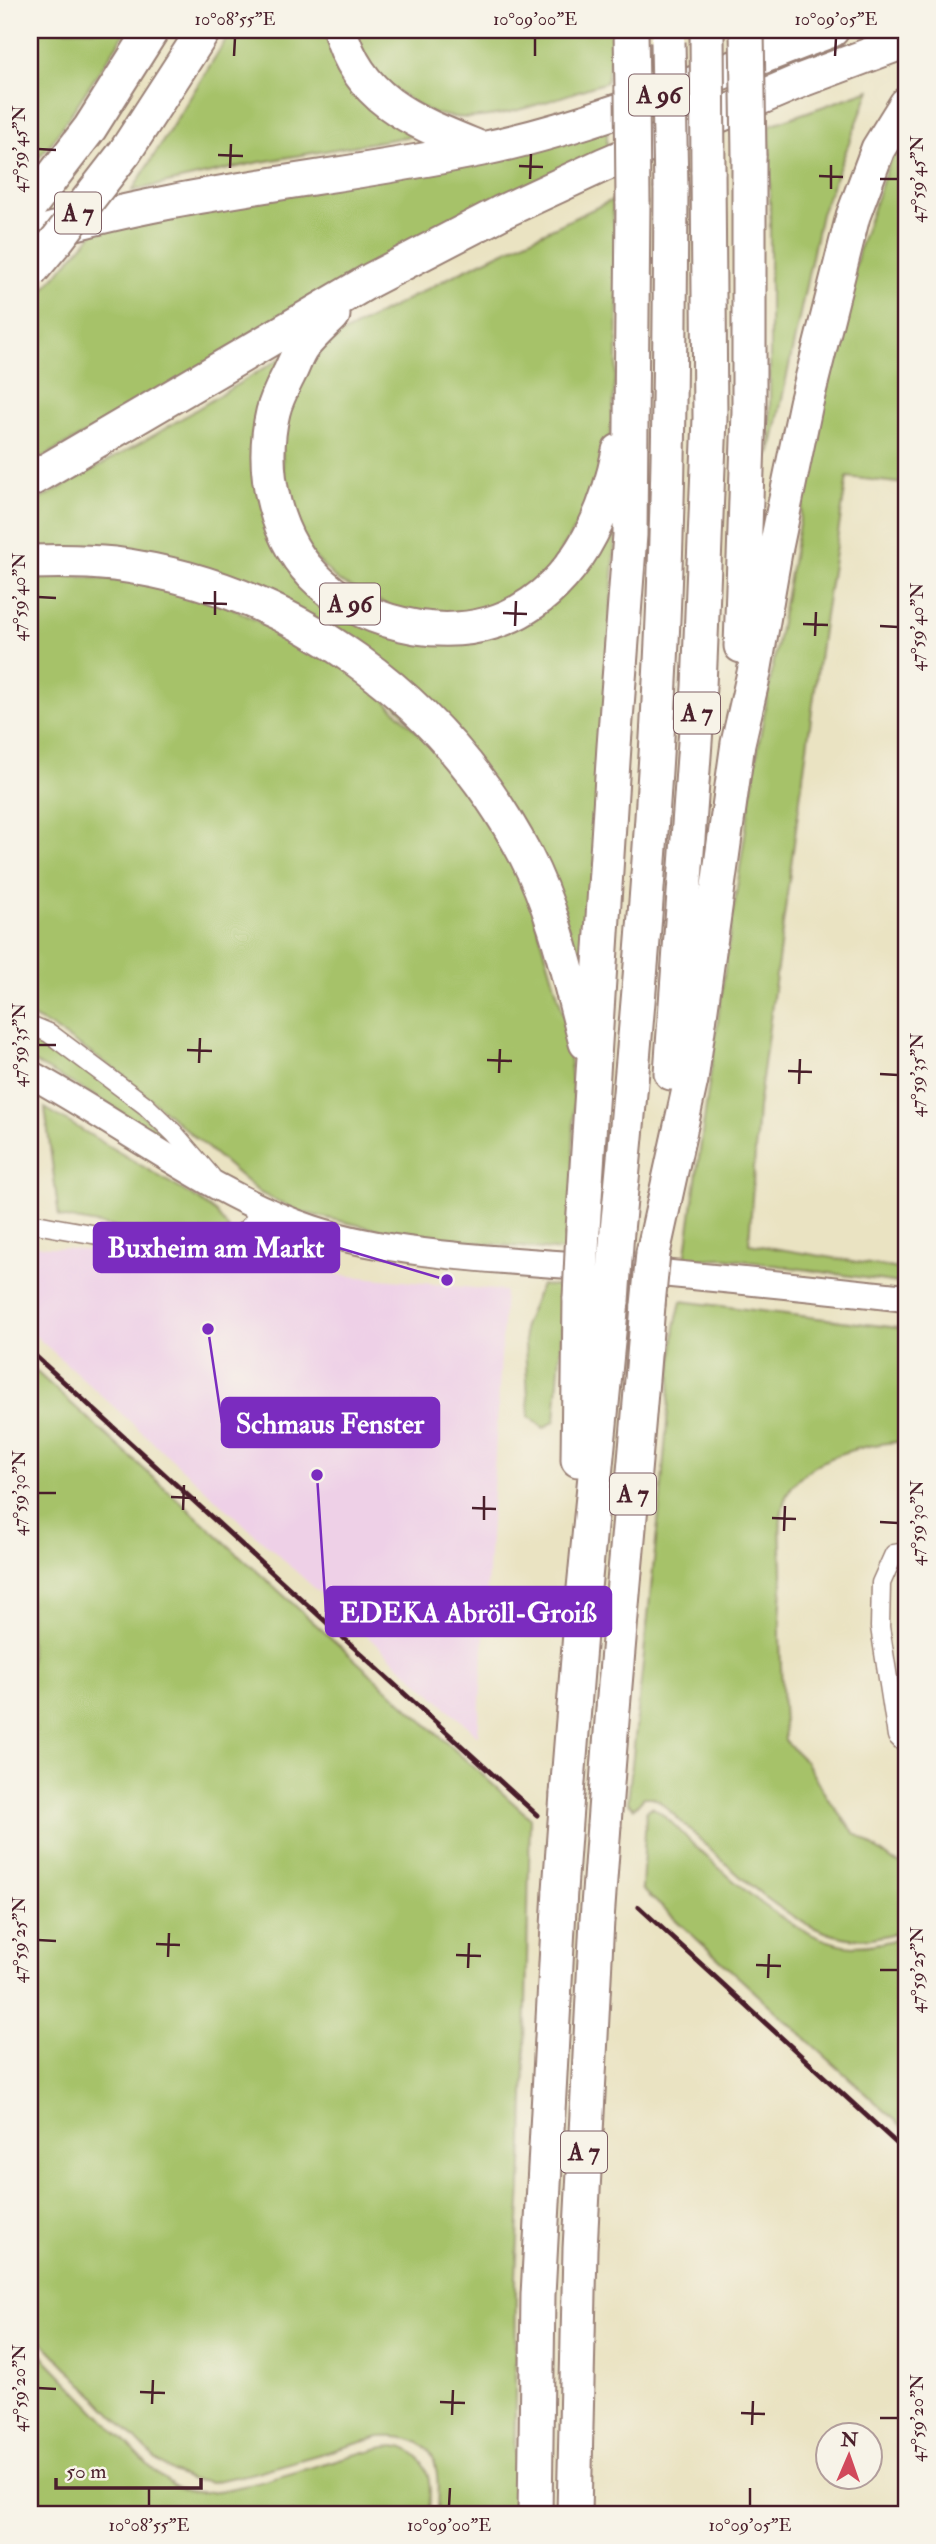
<svg xmlns="http://www.w3.org/2000/svg" width="936" height="2544" viewBox="0 0 936 2544" font-family="'IM FELL Double Pica',serif">
<rect width="100%" height="100%" fill="#f7f3e8"/>
<filter id="ink" filterUnits="userSpaceOnUse"><feTurbulence type="fractalNoise" baseFrequency=".0143" numOctaves="2"/><feDisplacementMap in="SourceGraphic" scale="14" xChannelSelector="R" yChannelSelector="G"/><feConvolveMatrix kernelMatrix="1 2 1 2 8 2 1 2 1" color-interpolation-filters="sRGB"/></filter>
<filter id="wash" filterUnits="userSpaceOnUse"><feTurbulence type="fractalNoise" baseFrequency=".00686" numOctaves="4" result="noise"/><feDisplacementMap in="SourceGraphic" scale="28" xChannelSelector="R" yChannelSelector="G"/><feGaussianBlur stdDeviation="1.57" result="paint"/><feColorMatrix in="noise" values="0 0 0 0 0 0 0 0 0 0 0 0 0 0 0 0 0 1.4 0 .05"/><feComposite in="paint" operator="in"/></filter>
<g filter="url(#wash)">
<rect width="100%" height="100%" fill="#eae3c2"/>
<path fill="#eed0e7" d="M30,1245L505,1291L478,1736L30,1331Z"/>
<path fill="#a6c269" stroke="#78704a" stroke-width="2" d="M36,30H127L52,142L30,168V39Z
M232,30H327L416,135L255,163L132,191Z
M353,30H614L607,82C555,97 487,130 433,113C423,110 387,85 379,77C367,66 360,44 353,30Z
M870,90L821,214L770,456V125Z
M607,130V150L30,464V305L96,230Z
M906,132V484L847,477L825,615L758,1108L749,1244L906,1270V1284L725,1258L685,1260L725,967L759,742L813,448L860,246L889,163Z
M612,200L618,273L617,362L610,440L601,484L545,578L478,613H403L338,581L312,555L284,498L281,434L303,372L319,352L339,335L458,273Z
M286,355L272,376L286,562L447,642L610,529L616,528L587,989L542,865L320,622L30,551V505L156,434Z
M30,574L143,581L227,605L358,674L458,772L525,883L565,1020L574,1097L572,1252L407,1236L300,1212L260,1193L119,1072L50,1026L30,1016Z
M30,1034C87,1064 135,1107 182,1151L93,1095L30,1060Z
M45,1108L199,1200L216,1213L230,1231L197,1237L130,1230L59,1217Z
M541,1285L565,1287L555,1421L544,1428L529,1417L524,1326Z
M681,1301L906,1329V1441C868,1444 819,1454 793,1485C773,1509 783,1550 782,1579C782,1595 780,1611 780,1628C780,1665 783,1703 785,1741L805,1761L828,1799L854,1832L893,1861L906,1865V1929C888,1936 868,1941 848,1938C782,1929 707,1844 658,1800L652,1797H644L634,1808L628,1802L661,1495L675,1327Z
M30,1366L530,1818L523,2146L516,2277L514,2514H437C439,2465 441,2434 380,2437L250,2474L211,2482L192,2480L173,2472L156,2460L30,2329Z
M652,1807C668,1816 682,1834 696,1847C734,1882 800,1944 854,1946C872,1946 889,1942 906,1936V2130L642,1889L646,1811Z
M30,2343L148,2465C160,2477 173,2487 189,2491C224,2499 319,2463 358,2454C370,2451 387,2444 400,2447C408,2448 417,2455 422,2462C432,2477 430,2497 429,2514H30Z"/>
</g>
<g filter="url(#ink)">
<g fill="none" stroke-linecap="round" stroke-linejoin="round">
<g stroke="#9a8176" stroke-width="21">
<path id="street" d="M30,1025L49,1033L145,1105L174,1133L211,1176
M30,1223C81,1232 191,1256 237,1236C249,1230 255,1220 261,1208
M906,1552L894,1554L881,1583L880,1627L897,1736L906,1745"/>
</g>
<g stroke="#9a8176" stroke-width="30">
<path id="secondary" d="M30,1074C123,1124 212,1196 313,1229C392,1255 496,1259 580,1266C689,1275 797,1286 906,1298"/>
</g>
<g stroke="#9a8176" stroke-width="37">
<path id="highway" d="M340,30C359,103 419,123 482,149
M631,30L632,90
M125,152L204,30
M30,206L90,128L152,30
M30,236C177,191 331,180 482,149C602,124 717,73 832,30
M333,315C323,325 312,335 304,345C297,353 294,365 289,374C283,386 276,399 273,412C259,471 275,542 321,583C347,607 381,621 416,627C534,645 598,556 619,451
M30,480L371,280L504,211L603,165L802,80L906,41
M30,562C58,561 86,561 114,564C292,587 444,699 526,856C556,914 569,981 586,1043
M741,646L749,411V156
M671,1073L699,687L710,418L708,171
M583,1229L614,746L630,535L633,202
M617,1231C635,1048 651,865 660,681C669,517 670,352 671,188
M653,1253L691,1080L738,743L754,673L775,552L806,403L853,216L878,149L906,104
M578,1460L580,1298
M567,1794L582,1609L612,1301
M604,1825C616,1651 635,1478 648,1305
M535,2514L538,2295L560,1890
M574,2514L580,2249L597,1920"/>
</g>
<use href="#street" stroke="#fff" stroke-width="18"/>
<use href="#secondary" stroke="#fff" stroke-width="26"/>
<use href="#highway" stroke="#fff" stroke-width="33"/>
<path stroke="#4a1f2b" stroke-width="5" d="M30,1351L537,1815
M639,1907L906,2152"/>
<g stroke="#9a8176" stroke-width="37" stroke-linecap="butt">
<path id="highway-bridge" d="M707,30L708,171
M747,30L749,156
M668,42L671,188
M632,90L633,202
M30,272L57,240L125,152
M580,1298L583,1229
M612,1301L617,1231
M648,1305L653,1253
M560,1890L567,1794
M597,1920L604,1825"/>
</g>
<use href="#highway-bridge" stroke="#fff" stroke-width="33"/>
</g>
</g>
<path fill="none" stroke="#4a1f2b" stroke-width="2.5" d="M234,56L235,38M535,56V38M835,56L836,38M38,149L56,150M218,155L243,156M519,166L543,167M230,168L231,144M819,176L843,177M530,179L531,154M880,179H898M831,189V165M38,597L56,598M203,603L227,604M503,613L527,614M215,615V591M803,624L828,625M515,626L516,601M880,626L898,627M815,636L816,612M38,1045H56M187,1050L212,1051M487,1060L512,1061M199,1063L200,1038M788,1071L812,1072M499,1073L500,1049M880,1074L898,1075M799,1084L800,1059M38,1493H56M171,1497L196,1498M472,1508L496,1509M183,1510L184,1485M772,1518L796,1519M484,1520V1496M880,1522L898,1523M784,1531L785,1506M38,1940L56,1941M156,1944L180,1945M456,1955L481,1956M168,1957L169,1933M756,1965L781,1966M468,1968L469,1943M880,1970H898M768,1978L769,1954M38,2388L56,2389M140,2392L165,2393M440,2402L465,2403M152,2404L153,2380M741,2413L765,2414M452,2415L453,2390M880,2418H898M752,2425L753,2401M149,2506V2488M449,2506L450,2488M750,2506V2488"/>
<g text-anchor="middle" dominant-baseline="central" stroke-width="5" stroke-linejoin="round" paint-order="stroke">
<g fill="#f7f3e8" stroke="#7e5f64" stroke-width="2">
<rect x="629" y="74.5" width="60" height="41" rx="5"/>
<rect x="55" y="192.5" width="46" height="41" rx="5"/>
<rect x="320" y="583.5" width="60" height="41" rx="5"/>
<rect x="674" y="692.5" width="46" height="41" rx="5"/>
<rect x="610" y="1473.5" width="46" height="41" rx="5"/>
<rect x="561" y="2131.5" width="46" height="41" rx="5"/>
</g>
<g font-size="24" font-weight="bold" fill="#4a1f2b">
<text x="659" y="95">A 96</text>
<text x="78" y="213">A 7</text>
<text x="350" y="604">A 96</text>
<text x="697" y="713">A 7</text>
<text x="633" y="1494">A 7</text>
<text x="584" y="2152">A 7</text>
</g>
</g>
<path fill="none" stroke="#7b2cbf" stroke-width="2.5" d="M447 1280L339 1248M208 1329L222 1423M317 1475L326 1612"/>
<g fill="#7b2cbf" stroke="#f7f3e8" stroke-width="2.5">
<circle cx="447" cy="1280" r="7"/>
<circle cx="208" cy="1329" r="7"/>
<circle cx="317" cy="1475" r="7"/>
</g>
<g fill="#7b2cbf" stroke="#7b2cbf" stroke-width="2.5">
<rect x="94" y="1223" width="245" height="49" rx="7"/>
<rect x="222" y="1398" width="217" height="49" rx="7"/>
<rect x="326" y="1587" width="285" height="49" rx="7"/>
</g>
<g font-size="28" text-anchor="middle" font-weight="bold" fill="#fff">
<text x="216" y="1257">Buxheim am Markt</text>
<text x="330" y="1433">Schmaus Fenster</text>
<text x="468" y="1622">EDEKA Abröll-Groiß</text>
</g>
<rect width="936" height="2544" fill="none" stroke="#f7f3e8" stroke-width="77"/>
<g transform="translate(849 2456) rotate(2)"><circle r="33" fill="#f7f3e8" stroke="#b29e9c" stroke-width="2"/>
<path d="M0-5L12 26L0 18L-12 26Z" fill="#d1495b"/>
<text y="-10" font-size="19" font-weight="bold" text-anchor="middle" fill="#4a1f2b">N</text>
</g>
<path d="M56 2478v10h145v-10" fill="none" stroke="#4a1f2b" stroke-width="3.5"/>
<text x="66" y="2478" font-size="21" fill="#4a1f2b" stroke="#f7f3e8" stroke-width="5" paint-order="stroke">50 m</text>
<rect x="38" y="38" width="860" height="2468" fill="none" stroke="#4a1f2b" stroke-width="2.5"/>
<g font-size="18" text-anchor="middle" fill="#4a1f2b">
<text x="235" y="25">10°08'55"E</text>
<text x="535" y="25">10°09'00"E</text>
<text x="836" y="25">10°09'05"E</text>
<text transform="translate(19 149) rotate(-90)" y="6">47°59'45"N</text>
<text transform="translate(917 179) rotate(-90)" y="6">47°59'45"N</text>
<text transform="translate(19 597) rotate(-90)" y="6">47°59'40"N</text>
<text transform="translate(917 627) rotate(-90)" y="6">47°59'40"N</text>
<text transform="translate(19 1045) rotate(-90)" y="6">47°59'35"N</text>
<text transform="translate(917 1075) rotate(-90)" y="6">47°59'35"N</text>
<text transform="translate(19 1493) rotate(-90)" y="6">47°59'30"N</text>
<text transform="translate(917 1523) rotate(-90)" y="6">47°59'30"N</text>
<text transform="translate(19 1940) rotate(-90)" y="6">47°59'25"N</text>
<text transform="translate(917 1970) rotate(-90)" y="6">47°59'25"N</text>
<text transform="translate(19 2388) rotate(-90)" y="6">47°59'20"N</text>
<text transform="translate(917 2418) rotate(-90)" y="6">47°59'20"N</text>
<text x="149" y="2531">10°08'55"E</text>
<text x="449" y="2531">10°09'00"E</text>
<text x="750" y="2531">10°09'05"E</text>
</g>
</svg>
